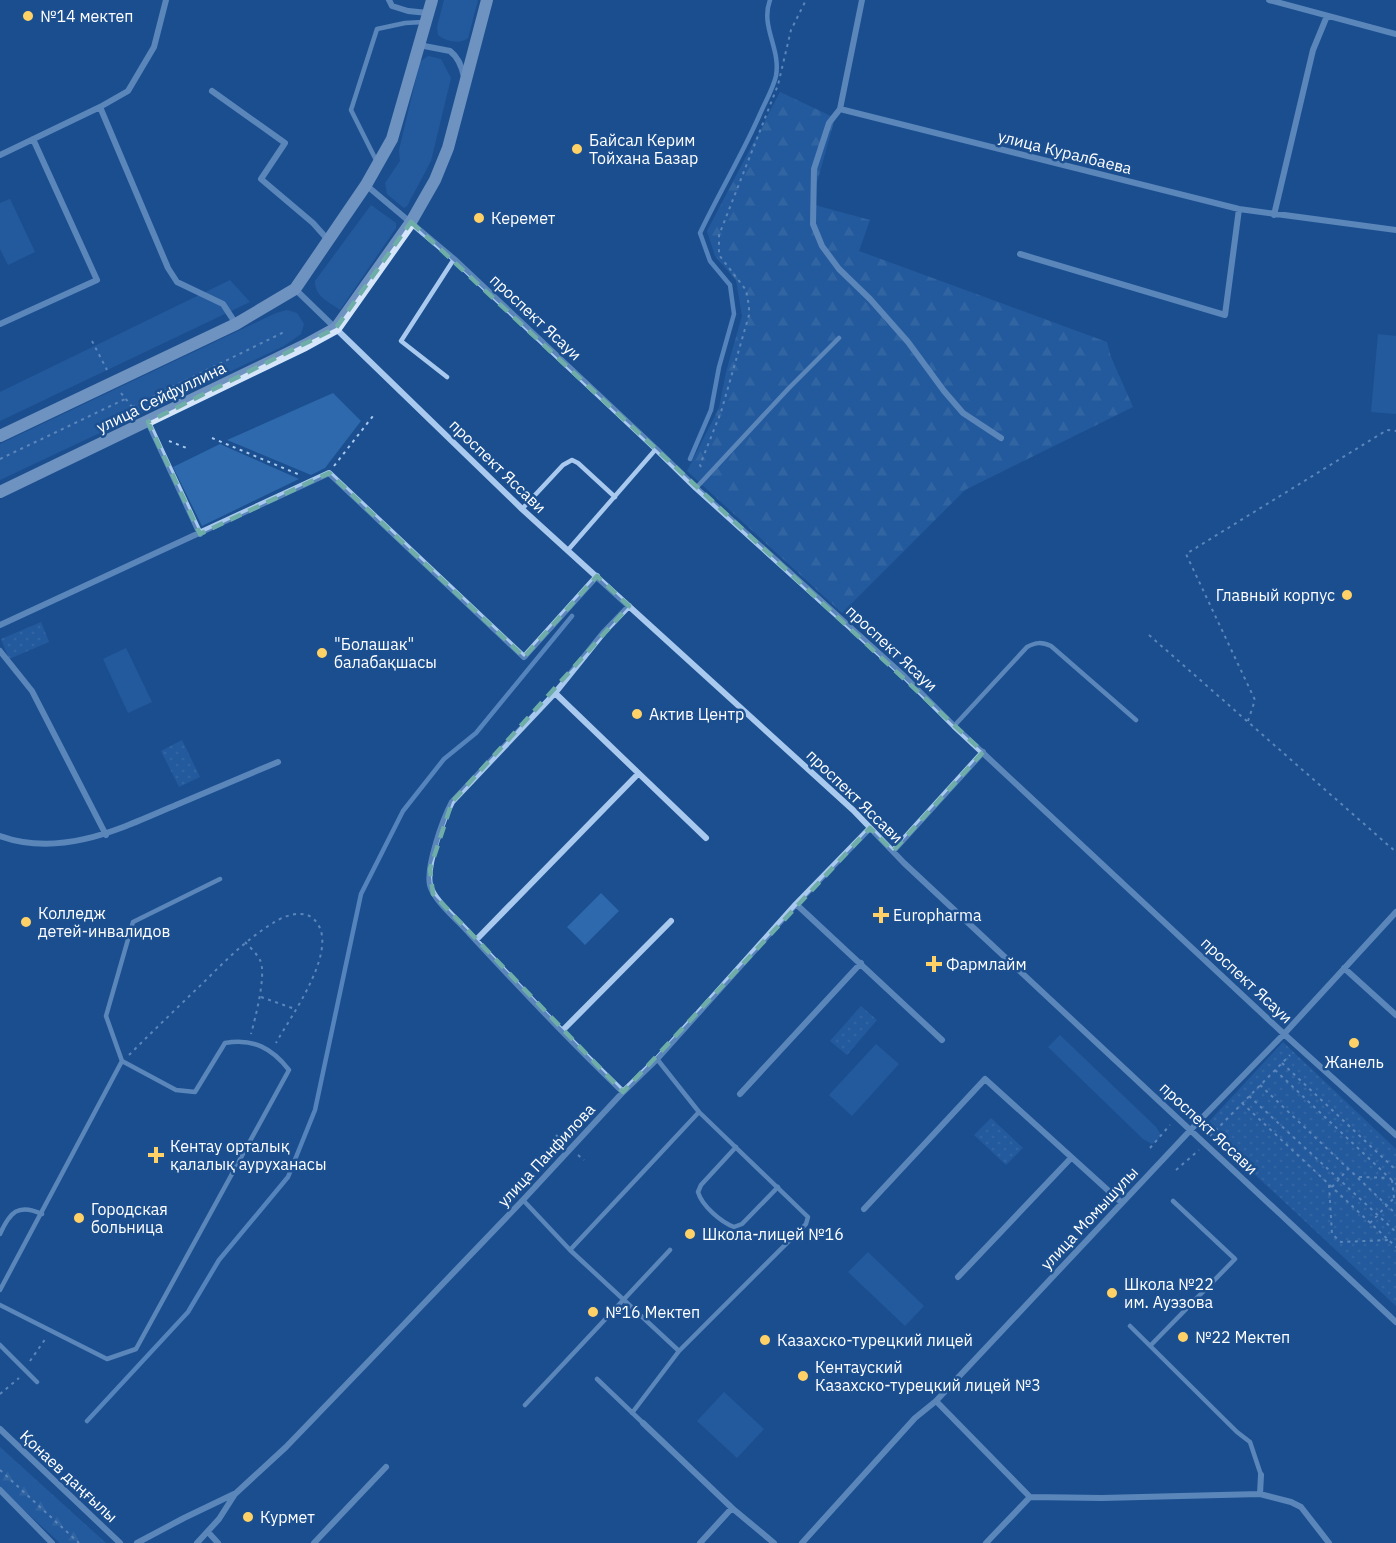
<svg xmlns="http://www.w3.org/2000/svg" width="1396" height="1543" viewBox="0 0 1396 1543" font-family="'IBM Plex Sans',sans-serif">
<defs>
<pattern id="forest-firs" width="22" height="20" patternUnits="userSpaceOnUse" patternTransform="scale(1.5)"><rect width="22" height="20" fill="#2e69ad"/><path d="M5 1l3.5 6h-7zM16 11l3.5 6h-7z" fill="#4d80b9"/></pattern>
<pattern id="park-dots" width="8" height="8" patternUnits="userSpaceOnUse" patternTransform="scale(1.5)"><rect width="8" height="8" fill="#2e69ad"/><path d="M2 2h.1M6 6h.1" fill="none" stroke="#4d80b9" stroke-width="1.8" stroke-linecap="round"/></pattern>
</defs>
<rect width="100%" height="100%" fill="#1b4f8f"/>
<path fill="#2e69ad" d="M444,0H478L468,38C460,45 445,41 438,35L437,27Z
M428,56L441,59L451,78L431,161L407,206L404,208L387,194L385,183L400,161L399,150L420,62Z
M10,199L35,252L8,265L0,249V203Z
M371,205L396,223V228L340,310C328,301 315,297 315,281Z
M230,280L250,302L0,421V392Z
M287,310L297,313L304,324L301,334L284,346L0,480V444L276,313Z
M1378,334L1396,336V414L1371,412Z
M333,393L361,421L325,468L311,475L227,440Z
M220,444L299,479L202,526L173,467Z
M126,648L152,702L128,713L103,659Z
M601,893L619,911L585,945L567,927Z
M1060,1035L1156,1127L1161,1135L1158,1140L1152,1144L1143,1139L1048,1047Z
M876,1044L899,1064L852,1116L829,1095Z
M868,1252L924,1306L905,1326L848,1272Z
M724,1392L764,1429L737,1458L697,1421Z"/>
<path fill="url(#forest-firs)" d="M780,92L835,118L811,204L870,220L859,251L1107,342L1111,357L1133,407L965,490L842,613L687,471L719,408L726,372L742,316L736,280L715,256L707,231Z
M0,1447L106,1543H60L0,1488Z"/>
<path fill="url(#park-dots)" d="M41,622L49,642L9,659L1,639Z
M182,740L200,777L179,787L161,751Z
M861,1006L877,1020L847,1055L830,1041Z
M1283,1042L1396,1149V1306L1204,1127Z
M991,1118L1023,1148L1006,1165L974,1135Z"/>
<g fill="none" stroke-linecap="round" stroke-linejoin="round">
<path stroke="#9cc4f0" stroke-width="4.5" d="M690,459L711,410L719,367L734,314L730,285L710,261L700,233C719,193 742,155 760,114C765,102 773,89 776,76C781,48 760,27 770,0
M87,1421L188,1312L219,1260L288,1177L315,1110L361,894L403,811L444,759L476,733L572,616"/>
<path stroke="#a9c9ee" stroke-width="2" stroke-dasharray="3 4.5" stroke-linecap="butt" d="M92,341L107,370
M121,393L136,412
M132,407L284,332
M212,438L300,475
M169,441L189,449
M0,459L125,399
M334,466L373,416
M701,467L700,465L721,412L749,315V306L746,290L719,255V235L778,85L791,30L806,0
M1149,635L1396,852
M1248,721L1255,700L1186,554L1387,430L1396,431
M245,942C250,947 257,954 260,960C267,974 255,1019 251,1034
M261,997L295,1009
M129,1055C154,1030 179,1006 204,982C226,960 247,939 273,923C283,916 301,910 311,917C346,942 290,1017 276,1043
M1282,1063L1396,1170
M1275,1070L1396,1184
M1260,1085L1396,1214
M1249,1096L1396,1232
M1242,1103L1396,1247
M556,1135L563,1141
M1210,1136L1290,1055
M1150,1148L1170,1125
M578,1155L584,1160
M1176,1170L1199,1150
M1359,1177L1389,1178
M1392,1180L1394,1198
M1329,1185L1332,1234L1341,1242L1388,1240
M1332,1187L1348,1169
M1370,1223L1394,1198L1396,1200
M30,1361L46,1338
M0,1394L19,1378
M0,1470L79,1543"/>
<path stroke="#a9c9ee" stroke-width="4.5" d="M377,162L351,110L377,29L405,23L423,22
M447,377L401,341L454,259
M696,488L789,388L839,338
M522,509L563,465L572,460L578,463L615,497
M568,550L656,449
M954,726L1027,647C1036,642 1042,642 1051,646L1136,720
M122,1061L106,1016L133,922L220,879
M736,1147L701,1185L698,1192C702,1206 721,1222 734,1227L742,1224L778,1187
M523,1200L570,1250L679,1351
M0,1234C10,1212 18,1203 42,1214
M570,1250L699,1112
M0,1290L122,1061L176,1090L195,1092L225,1043C253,1038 272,1048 289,1070L136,1349L107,1359L0,1305
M1130,1326L1237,1432L1250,1442L1261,1475
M0,1345L37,1382
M1151,1345L1235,1259L1173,1201
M597,1379L643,1423
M525,1405L670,1250
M632,1413L679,1351L806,1224L808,1217L699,1112L657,1059"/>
<path stroke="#a9c9ee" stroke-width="6" d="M389,0L392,6L408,11L428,13
M862,0L840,109L829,123L814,169L813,224L822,246L839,269L870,299L908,342L944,391L963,413L1001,438
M1269,0L1396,34
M419,45L450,51C458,57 462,67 464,77
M212,91L285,143L261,179L313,223L329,241
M100,107L168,268L177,282L223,304L236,324
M840,109L1239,209L1396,230
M0,155L100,107L128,91L154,47L166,0
M366,185L454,259L656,449L696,488L904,676L954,726L1284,1034L1396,1135
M1274,215L1313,50L1327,16
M1020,254L1225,315L1239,209
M295,289L522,509L853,810L904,863L1396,1322
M0,324L97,280L33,139
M148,422L200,534
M0,625L329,473L524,657L597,576
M0,651L32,691L106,835
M555,693L706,838
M0,836C61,858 120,829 176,805C210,791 244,776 278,762
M893,851L983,752
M796,904L942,1040
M476,940L638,774
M1344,968L1396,1015
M562,1031L671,921
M623,1092C570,1041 520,988 470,934C459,921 434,901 430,885C426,866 443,819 452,802L555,693L604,632L629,606
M740,1094L861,963
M864,1209L985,1079L1122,1203
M958,1277L1071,1158
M936,1401L1030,1497L1102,1498L1260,1494L1291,1502L1301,1507L1329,1543
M643,1423L732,1508L774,1543
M0,1429L120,1543
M0,1490L52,1543
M1260,1494L1261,1475
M208,1532L218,1543
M137,1543L184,1518L234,1494
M197,1543L219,1519L235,1494L286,1447L366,1364L523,1200L623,1092L657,1059L796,904L870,828
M314,1543L386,1467
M700,1543L732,1508
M802,1543L915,1418L936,1401L1199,1121L1284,1034L1396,912
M986,1543L1030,1497"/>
<path stroke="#d6e6fa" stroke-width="12" d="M0,436L236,324L295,289L366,185L392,139L432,0
M0,492L305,345L336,328L411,222L435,180L448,148L487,0"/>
</g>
<path d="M0 0H1396V1543H0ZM411,222L983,752L893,851L870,828L623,1092L433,894L430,869L452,802L629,606L597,576L524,657L329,473L200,534L148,422L336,328Z" fill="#1b4f8f" fill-opacity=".55" fill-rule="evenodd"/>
<path fill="none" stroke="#6fada8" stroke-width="4.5" stroke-dasharray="12 8" stroke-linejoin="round" d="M411,222L983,752L893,851L870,828L623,1092L433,894L430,869L452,802L629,606L597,576L524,657L329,473L200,534L148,422L336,328Z"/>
<g fill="#ffd166" stroke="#1b4f8f" stroke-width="2">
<circle cx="28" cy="16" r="6"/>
<circle cx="577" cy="149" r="6"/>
<circle cx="479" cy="218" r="6"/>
<circle cx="1347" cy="595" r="6"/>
<circle cx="322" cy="653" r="6"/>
<circle cx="637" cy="714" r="6"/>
<path d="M878 906h6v6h6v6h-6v6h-6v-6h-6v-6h6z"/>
<circle cx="26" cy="922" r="6"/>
<path d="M931 955h6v6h6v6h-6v6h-6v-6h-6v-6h6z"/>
<circle cx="1354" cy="1043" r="6"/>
<path d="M153 1146h6v6h6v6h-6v6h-6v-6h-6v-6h6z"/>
<circle cx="79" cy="1218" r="6"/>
<circle cx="690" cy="1234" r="6"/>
<circle cx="1112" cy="1293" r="6"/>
<circle cx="593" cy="1312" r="6"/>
<circle cx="1183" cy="1337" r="6"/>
<circle cx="765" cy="1340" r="6"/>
<circle cx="803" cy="1376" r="6"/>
<circle cx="248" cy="1517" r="6"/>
</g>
<g text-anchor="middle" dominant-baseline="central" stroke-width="5" stroke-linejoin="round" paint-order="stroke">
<g font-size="16" fill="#fff" stroke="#1b4f8f" text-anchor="start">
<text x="40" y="16">№14 мектеп</text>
<text x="589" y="140">Байсал Керим<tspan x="589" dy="18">Тойхана Базар</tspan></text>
<text x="491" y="218">Керемет</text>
<text x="1335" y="595" text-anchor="end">Главный корпус</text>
<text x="334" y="644">"Болашак"<tspan x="334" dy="18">балабақшасы</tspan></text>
<text x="649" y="714">Актив Центр</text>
<text x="38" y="913">Колледж<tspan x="38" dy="18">детей-инвалидов</tspan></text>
<text x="893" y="915">Europharma</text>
<text x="946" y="964">Фармлайм</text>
<text x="1354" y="1062" text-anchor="middle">Жанель</text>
<text x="170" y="1146">Кентау орталық<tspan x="170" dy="18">қалалық ауруханасы</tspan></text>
<text x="91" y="1209">Городская<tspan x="91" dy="18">больница</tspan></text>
<text x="702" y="1234">Школа-лицей №16</text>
<text x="1124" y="1284">Школа №22<tspan x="1124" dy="18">им. Ауэзова</tspan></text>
<text x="605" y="1312">№16 Мектеп</text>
<text x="1195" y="1337">№22 Мектеп</text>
<text x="777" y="1340">Казахско-турецкий лицей</text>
<text x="815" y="1367">Кентауский<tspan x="815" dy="18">Казахско-турецкий лицей №3</tspan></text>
<text x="260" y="1517">Курмет</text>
</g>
<g font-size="16" fill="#fff" stroke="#1b4f8f">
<text transform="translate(1065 152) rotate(14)">улица Куралбаева</text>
<text transform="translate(536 317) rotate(43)">проспект Ясауи</text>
<text transform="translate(161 397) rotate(-26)">улица Сейфуллина</text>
<text transform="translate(498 466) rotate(44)">проспект Яссави</text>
<text transform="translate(892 648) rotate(43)">проспект Ясауи</text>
<text transform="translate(855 796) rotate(44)">проспект Яссави</text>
<text transform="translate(1247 980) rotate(43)">проспект Ясауи</text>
<text transform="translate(1209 1128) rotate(43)">проспект Яссави</text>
<text transform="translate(546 1155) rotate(-47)">улица Панфилова</text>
<text transform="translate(1089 1218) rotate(-47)">улица Момышулы</text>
<text transform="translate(69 1476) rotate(43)">Қонаев даңғылы</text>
</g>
</g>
</svg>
